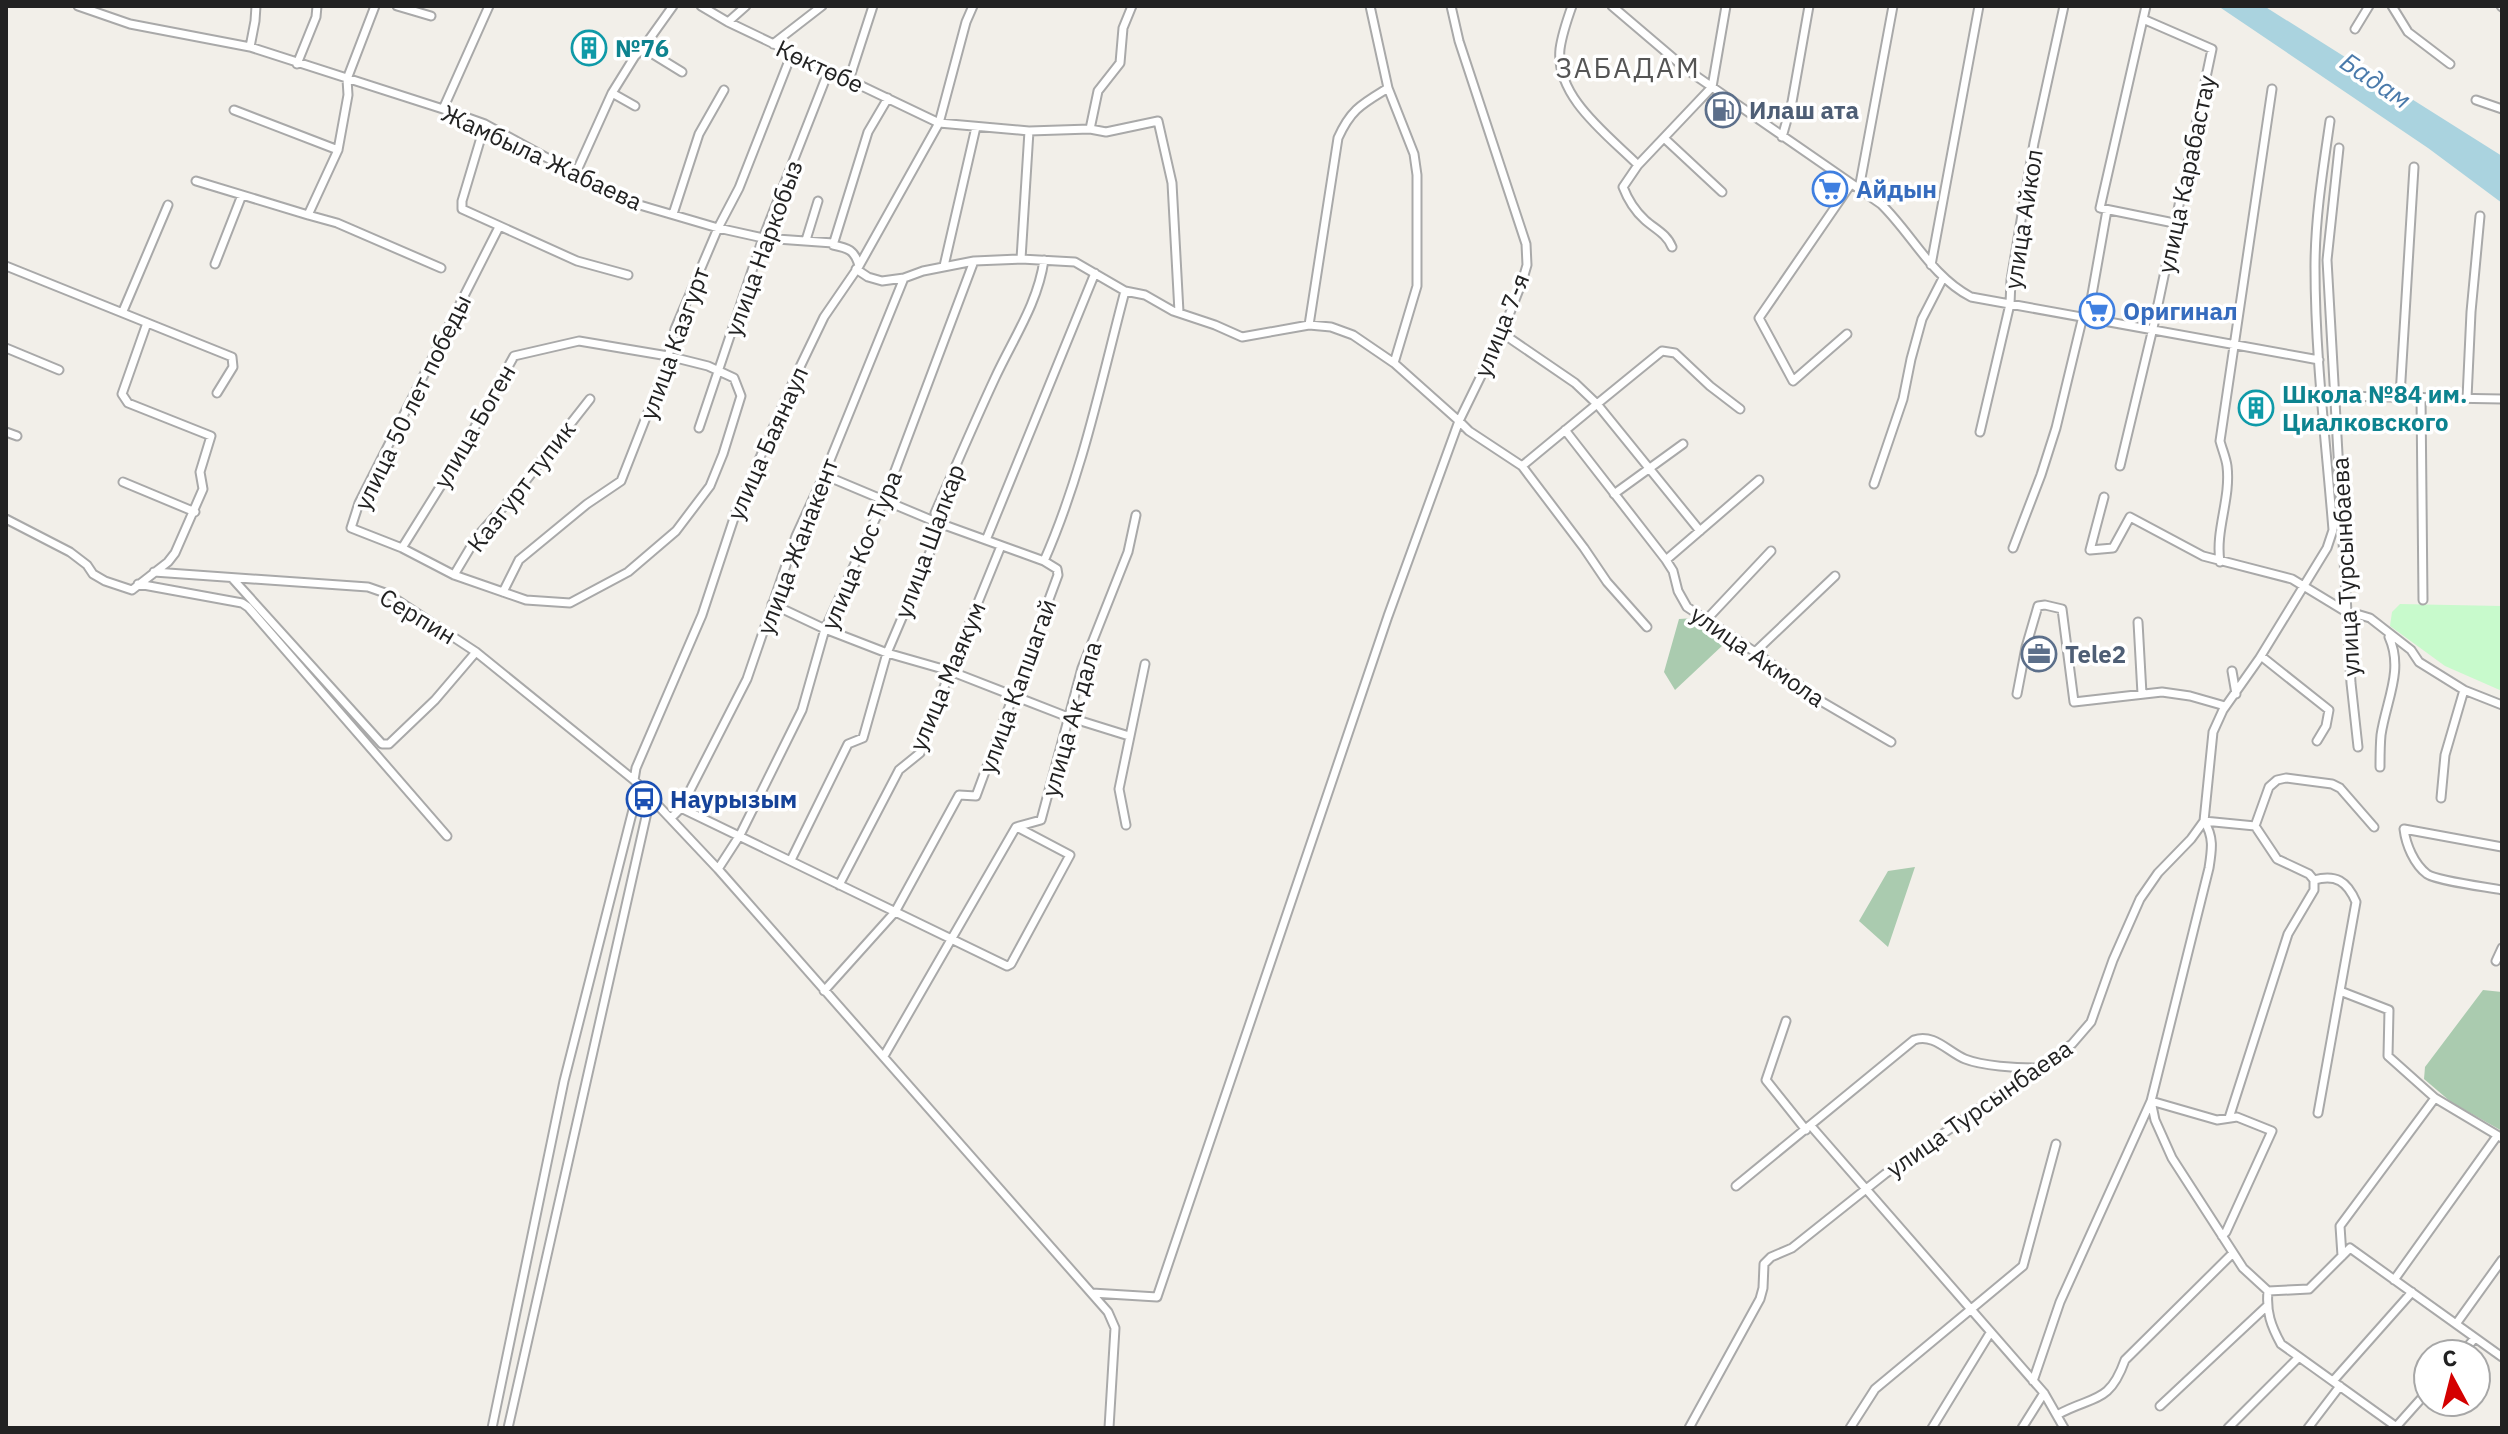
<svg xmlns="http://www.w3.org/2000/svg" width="2508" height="1434" viewBox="0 0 2508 1434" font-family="'IBM Plex Sans',sans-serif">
<rect width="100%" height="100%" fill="#f2efe9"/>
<path fill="#aacbaf" d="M1695,618L1723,645L1675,690L1664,672L1679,619Z
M1915,867L1888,947L1859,921L1888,871Z
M2483,990L2502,992V1131L2451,1102L2424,1079L2425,1067Z"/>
<path fill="#c8facc" d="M2400,604L2502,606V691L2445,666L2390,626L2392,612Z"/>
<path fill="#aad3df" d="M2218,6H2264L2502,156V203L2428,148Z"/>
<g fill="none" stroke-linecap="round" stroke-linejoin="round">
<g stroke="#a9a9a9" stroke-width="11">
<path id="minor" d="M78,6L130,24L250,47L443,109L485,124L626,201L718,228L763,238L833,243V245C848,248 855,250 859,266
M397,6L431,16
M673,6L643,48L682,72
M701,6L728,22L939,123L1029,131L1021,259
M1572,6C1567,20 1562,34 1560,49C1555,97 1608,135 1638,165L1623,187C1628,200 1635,211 1645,220C1655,229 1667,234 1672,247
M1612,6L1686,69L1881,204C1912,234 1931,276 1971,297L2319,360
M2146,6L2100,208L2174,223
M2392,6L2408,32L2450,64
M2501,6L2502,7
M728,22L746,6
M2355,29L2369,6
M773,44L822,6
M250,47L255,21L256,6
M297,64L316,17L317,6
M849,80L873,6
M2476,100L2502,109
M635,106L612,93L635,56L643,48
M443,109L489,6
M485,124L462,201V209L577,261L628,275
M1090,129L1098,91L1120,63L1123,28L1132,6
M1029,131L1090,129L1106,132L1158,121L1172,183L1179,312
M1782,137L1792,102L1809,6
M1664,138L1722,192
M2339,148L2327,260L2351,683L2358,747
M338,150L348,95L347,79L375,6
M1638,165L1712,87L1726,6
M575,175L612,93
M196,181L308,215L338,150L234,110
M1859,189L1893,6
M673,214L699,134L724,90
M308,215L337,223L441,268
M806,240L818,201
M833,245L868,132L888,98
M215,264L242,195
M1931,265L1979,6
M6,266L232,357L233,367L217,393
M944,266L976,127
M856,269L868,277L882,281L904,278L923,271L974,261L1021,259L1075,262L1125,291L1145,295L1173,311L1215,325L1242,337L1309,325L1331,327L1353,335L1394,363L1417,286V175L1414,154L1388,88L1370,6
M123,311L168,205
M2088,317L2107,210
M1309,325L1338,138C1351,109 1362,104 1388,88
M1502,333L1575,383L1597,404L1662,351L1675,353L1710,386L1740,409
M1847,334L1793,381L1759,318L1851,184
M579,341L668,356L708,366L734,378L741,396L723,454L710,486L676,531L628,572L570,603L526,600L454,575L402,548L455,463L514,356Z
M6,348L59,370
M1394,363L1459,421L1502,333L1522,282L1527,265L1526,244L1459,41L1451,6
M2333,396L2502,399
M2400,396L2414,167
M2421,397L2423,600
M2467,398L2471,312L2480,216
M699,428L763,238L829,70
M1565,430L1666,560L1673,571L1678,591L1687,607L1755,652L1819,700L1891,742
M6,432L17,436
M1980,432L2010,304L2011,280L2034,143L2064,6
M1522,466L1597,404L1700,531
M2120,466L2153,328L2212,49L2143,19
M824,475L936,522L1044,561
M123,482L195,512
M1874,484L1903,399L1911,359L1922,319L1943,278
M1614,494L1683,444
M2104,497L2090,550L2113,548L2130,517L2203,556L2292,579L2343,610L2370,618L2411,650L2419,662L2464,690L2502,705
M6,519L70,552L87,565L93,574L105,581L132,590L168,562L175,553L203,489L200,472L211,436L128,403L122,394L147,323
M986,540L1095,273
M402,548L351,528L359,503L499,227
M2013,548L2041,475L2056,428L2083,316
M1666,560L1759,480
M2220,562C2215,530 2231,499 2227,466C2226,458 2222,449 2220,441L2272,89
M154,572L368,587L388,594L476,652L634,780L718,869L1108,1312L1115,1328L1109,1428
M454,575L476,538L520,488L590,399
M232,578L382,744H389L435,700L476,652
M138,584L242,603L248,607L447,836
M503,592L519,560L587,504L621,481L665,369L675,329L718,228L739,188L792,53
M772,604L825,629L887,653L950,671L1068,717L1129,736
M1707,619L1771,551
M2138,622L2142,694
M1755,652L1835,576
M2261,656L2329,710L2326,726L2317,741
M2232,671L2236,694
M2017,694L2026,647L2038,606L2045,605L2062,609L2074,702L2162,692L2190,696L2225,706
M2380,767C2380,757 2380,746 2381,735C2386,701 2404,670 2389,637
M634,780L636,768L702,615L736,512L798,371L824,317L859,266L939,123L966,22L973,6
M2441,798L2445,755L2464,690
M681,808L747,679L796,536L824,475L904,278
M671,818L681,808L1007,966L1011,964L1070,855L1017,827
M2204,821C2214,837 2212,849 2209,868L2151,1101L2155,1120L2172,1158L2243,1268L2268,1291L2309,1289L2350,1248L2502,1357
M2204,821L2255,826L2277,859L2309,874L2314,880V890L2288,934L2229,1118
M1126,825L1119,789L1145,664
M2255,826L2269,787L2277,780L2286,778L2332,784L2340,788L2374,827
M2502,847L2404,829C2406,845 2414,864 2427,874C2437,881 2487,887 2502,890
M791,860L848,744L863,738L887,653L939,531L935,513C955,468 974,423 995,378C1013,339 1038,303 1044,260
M718,869L740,835L802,710L825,629L884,500L974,261
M2314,880C2336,874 2347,881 2356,902L2318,1113
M839,885L899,770L920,753L950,671L1001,546
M2496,961L2502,948
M824,991L895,912L959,795L976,796L1058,575L1057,569L1044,561C1082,475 1101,382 1125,291
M2340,991L2389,1010L2388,1056L2435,1098L2502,1138
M1786,1021L1766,1080L1806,1130
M884,1056L1016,827L1041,820L1082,668L1128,552L1136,515
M1811,1126L2044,1393L2064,1428
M1736,1186L1914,1040C1934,1033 1948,1052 1965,1059C1983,1066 2016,1068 2035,1068
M2342,1256L2340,1226L2435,1098
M2394,1280L2497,1136
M2268,1291C2266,1312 2271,1326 2281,1344L2398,1428
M1092,1293L1157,1297L1388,616L1459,421L1469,431L1522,466L1584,548L1607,582L1647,627
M2456,1324L2502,1260
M2461,1354L2475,1338
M2033,1381L2060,1302L2151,1101L2217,1120L2237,1117L2272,1131L2226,1232L2222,1236
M2333,1381L2412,1292
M2160,1406L2267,1306
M2057,1415C2093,1395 2109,1405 2125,1360L2233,1253
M492,1428L564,1081L639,786
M508,1428L650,799
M1689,1428L1760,1299L1763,1288L1764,1264L1771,1257L1792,1248L1885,1174L2072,1044L2091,1022L2113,960L2140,899L2158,873L2191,839L2204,821L2213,732L2223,710L2259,659L2327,548L2333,530C2326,443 2315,355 2315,267C2315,218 2323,169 2330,121
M1850,1428L1875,1389L2023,1266L2056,1144
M1932,1428L1990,1333
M2022,1428L2044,1393
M2228,1428L2298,1358
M2308,1428L2340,1386
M2395,1428L2428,1391"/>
</g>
<use href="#minor" stroke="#fff" stroke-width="7"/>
</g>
<defs>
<g id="building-ring" transform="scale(1.8)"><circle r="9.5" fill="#fff" stroke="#0f9aa8" stroke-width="1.5"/><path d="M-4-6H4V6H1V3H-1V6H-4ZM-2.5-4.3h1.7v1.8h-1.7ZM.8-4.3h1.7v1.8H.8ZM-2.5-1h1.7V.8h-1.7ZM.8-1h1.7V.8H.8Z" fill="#0f9aa8"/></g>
<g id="fuel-ring" transform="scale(1.8)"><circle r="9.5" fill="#fff" stroke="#5c6f8a" stroke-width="1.5"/><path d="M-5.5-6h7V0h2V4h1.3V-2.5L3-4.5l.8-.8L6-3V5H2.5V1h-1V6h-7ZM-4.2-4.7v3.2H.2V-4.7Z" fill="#5c6f8a"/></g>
<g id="supermarket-ring" transform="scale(1.8)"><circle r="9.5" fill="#fff" stroke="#3f7fe0" stroke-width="1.5"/><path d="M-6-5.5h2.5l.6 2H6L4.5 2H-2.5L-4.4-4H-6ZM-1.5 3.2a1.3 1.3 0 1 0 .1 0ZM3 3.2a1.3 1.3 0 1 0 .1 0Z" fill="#3f7fe0"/></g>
<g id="office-ring" transform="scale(1.8)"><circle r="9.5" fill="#fff" stroke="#5c6f8a" stroke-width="1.5"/><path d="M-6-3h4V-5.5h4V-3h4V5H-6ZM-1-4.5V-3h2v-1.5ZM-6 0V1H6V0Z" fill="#5c6f8a"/></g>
<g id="bus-ring" transform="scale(1.8)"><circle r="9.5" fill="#fff" stroke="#1a4fb4" stroke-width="1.5"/><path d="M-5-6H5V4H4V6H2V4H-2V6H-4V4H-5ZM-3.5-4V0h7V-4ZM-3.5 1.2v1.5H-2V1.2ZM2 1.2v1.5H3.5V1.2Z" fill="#1a4fb4"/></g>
</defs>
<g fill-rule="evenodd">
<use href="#building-ring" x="589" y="48"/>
<use href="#fuel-ring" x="1723" y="110"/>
<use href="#supermarket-ring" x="1830" y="189"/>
<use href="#supermarket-ring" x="2097" y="311"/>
<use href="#building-ring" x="2256" y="408"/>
<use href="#office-ring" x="2039" y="654"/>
<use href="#bus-ring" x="644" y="799"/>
</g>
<g text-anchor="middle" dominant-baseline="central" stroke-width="7" stroke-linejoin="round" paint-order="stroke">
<g font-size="24" font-weight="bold" fill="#0d838f" stroke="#fff" text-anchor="start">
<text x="615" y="48">№76</text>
<text x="2282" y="394">Школа №84 им.<tspan x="2282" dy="28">Циалковского</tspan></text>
</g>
<g font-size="24" fill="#222" stroke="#fff">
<text transform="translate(820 66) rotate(25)">Көктөбе</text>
<text transform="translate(542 157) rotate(25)">Жамбыла Жабаева</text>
<text transform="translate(2186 174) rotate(-78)">улица Карабастау</text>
<text transform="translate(2023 219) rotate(-81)">улица Айкол</text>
<text transform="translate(763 248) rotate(-70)">улица Наркобыз</text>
<text transform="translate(1501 325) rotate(-68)">улица 7-я</text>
<text transform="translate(674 343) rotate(-70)">улица Казгурт</text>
<text transform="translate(412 402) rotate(-64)">улица 50 лет победы</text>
<text transform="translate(474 426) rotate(-60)">улица Боген</text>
<text transform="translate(767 443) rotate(-66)">улица Баянаул</text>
<text transform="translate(521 486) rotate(-52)">Казгурт тупик</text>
<text transform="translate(929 541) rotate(-70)">улица Шалкар</text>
<text transform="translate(797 546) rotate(-69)">улица Жанакент</text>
<text transform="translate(861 550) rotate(-67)">улица Кос Тура</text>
<text transform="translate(2345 567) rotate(-93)">улица Турсынбаева</text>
<text transform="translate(418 616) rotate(31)">Серпин</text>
<text transform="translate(1758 656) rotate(35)">улица Акмола</text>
<text transform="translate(947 676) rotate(-67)">улица Маякум</text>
<text transform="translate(1017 686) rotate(-70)">улица Капшагай</text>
<text transform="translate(1071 719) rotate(-74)">улица Ак дала</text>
<text transform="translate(1979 1108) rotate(-35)">улица Турсынбаева</text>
</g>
<g font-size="24" font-weight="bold" fill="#4e5e75" stroke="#fff" text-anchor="start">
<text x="1749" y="110">Илаш ата</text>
<text x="2065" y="654">Tele2</text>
</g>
<g font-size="24" font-weight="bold" fill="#366cbe" stroke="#fff" text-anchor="start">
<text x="1856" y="189">Айдын</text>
<text x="2123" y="311">Оригинал</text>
</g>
<g font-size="24" font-weight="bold" fill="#164399" stroke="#fff" text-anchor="start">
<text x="670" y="799">Наурызым</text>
</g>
<g font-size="26" font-style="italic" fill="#4a7aab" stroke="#fff">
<text transform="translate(2376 80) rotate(34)">Бадам</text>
</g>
<g font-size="28" letter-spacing="2" fill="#555" stroke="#fff">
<text x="1628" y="67">ЗАБАДАМ</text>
</g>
</g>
<rect width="2508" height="1434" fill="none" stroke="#222222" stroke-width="16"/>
<g transform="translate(2452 1378) rotate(353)"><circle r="38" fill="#ffffff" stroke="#a7a7a7" stroke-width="2"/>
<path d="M0-6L14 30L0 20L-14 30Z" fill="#d40000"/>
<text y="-12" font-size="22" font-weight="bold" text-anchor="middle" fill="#222222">С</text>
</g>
</svg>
